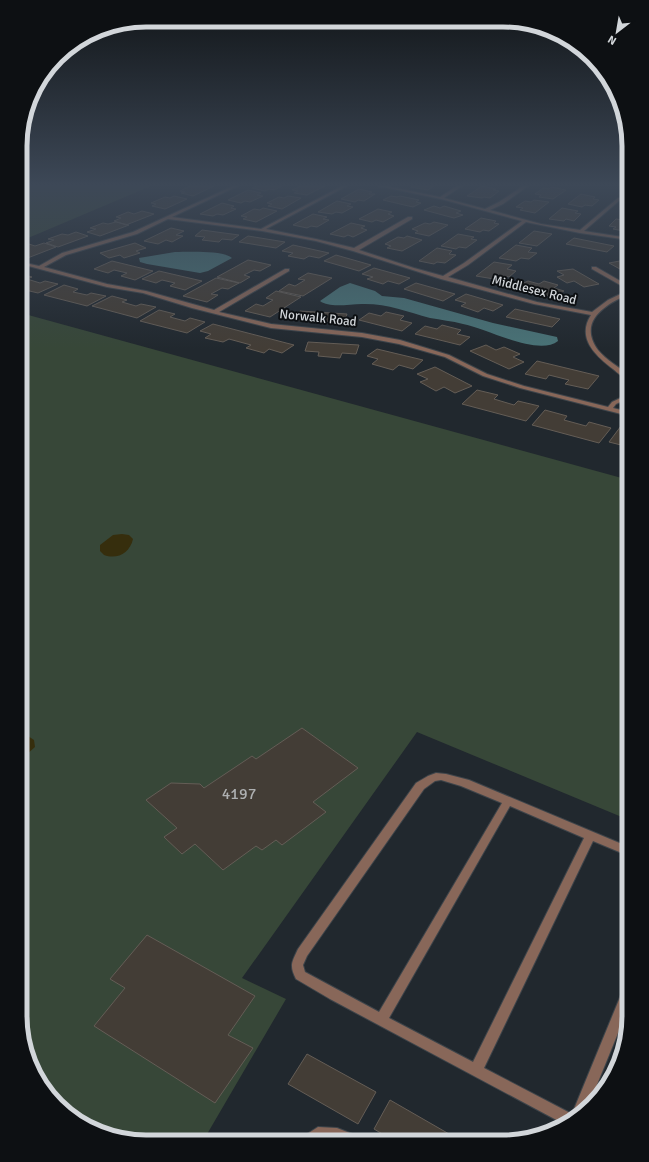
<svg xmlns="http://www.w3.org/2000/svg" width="649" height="1162" viewBox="0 0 649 1162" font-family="Signika,sans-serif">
<rect width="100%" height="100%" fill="#21282e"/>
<path fill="#374738" d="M21,186H151L21,241Z
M21,313L629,480V820L417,732L242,978L286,999L203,1141H129L69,1116L41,1086L27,1057L20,1016Z"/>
<path fill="#362e0d" d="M122,534L129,535L133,539C130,553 117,560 104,555L100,551V545L113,535Z
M28,736L34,740L35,747L26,755L20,757V737Z"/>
<path fill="#497276" d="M175,252C188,252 223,250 232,258L208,271L200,273L147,264L140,262L139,258Z
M350,283L375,291L382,296L404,298L493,323L557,337L558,341C538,357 486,328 463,324C452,321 441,320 430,318C408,312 388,304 365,304C352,303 331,309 320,301L340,287Z"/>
<path fill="#433d36" stroke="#645d56" d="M190,186H214L193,196L181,193L185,192L180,191Z
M257,186H282L274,190L269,189L265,191L252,188Z
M301,186H325L307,195L294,193L298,191L292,190Z
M412,186H434L428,190L411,187Z
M482,186L496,189L493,190L499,191L490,198L484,197L482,198L467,196Z
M551,187L566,190L553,199L539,197L541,195L535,194L543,188L549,189Z
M359,189L372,192L369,194H375L364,201L358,200L355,202L341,199Z
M248,190L261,193L257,195L263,196L250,202L245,201L241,203L228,200Z
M581,194L595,197L593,199L599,200L592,206L585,205L582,207L568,204Z
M174,196L187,199L165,209L152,206L156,204L151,203L165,197L170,198Z
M288,196L301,198L282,209L268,206L272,204L267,203L279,197L284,198Z
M391,196L397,197L400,196L419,200L416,202L421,203L413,207L383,200Z
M534,200L549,202L535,213L520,210L523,208L516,207L525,201L531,202Z
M337,201L351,204L347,206L353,207L342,213L336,212L332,214L318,212Z
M222,203L234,206L231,208L236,209L223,215L217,214L213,216L200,214Z
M434,206L440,208L444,206L461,211L456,213L463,215L454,218L424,210Z
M263,208L277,211L256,222L243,219L247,217L241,216L254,209L260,210Z
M562,208L578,211L575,213L581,214L574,221L566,219L564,221L549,219Z
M378,209L392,212L388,214L394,216L383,222L376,220L372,222L359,219Z
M142,211L154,214L126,225L114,221L121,218L116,217L128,212L134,214Z
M313,214L327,217L323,219L329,220L317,227L311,226L307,228L293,225Z
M481,218L496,221L494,223L499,224L489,231L483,230L480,232L465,229Z
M625,218L629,219V232L613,229L616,227L609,226L616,219L623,220Z
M116,222L129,225L100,236L87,232L96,229L90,228L103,223L108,224Z
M434,222L448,225L429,236L415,233L418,231L412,229L425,223L430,224Z
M351,223L365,226L361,228L367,230L353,237L348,235L344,237L330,234Z
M171,228L184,231L176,235L183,236L172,242L166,240L158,244L144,241Z
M202,230L239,235L232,240L222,239L219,242L202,240L205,237L195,236Z
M534,231L552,234L537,246L519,243Z
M76,232L88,236L58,247L46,243L54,240L48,239L62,234L68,235Z
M458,234L474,237L471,239L477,240L466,248L459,247L456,249L441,246Z
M248,236L285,242L276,248L239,242Z
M407,236L422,240L402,251L387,248L391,246L385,244L398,237L404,238Z
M574,238L614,246L607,252L566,244Z
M44,243L56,247L25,259L21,258V247L29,244L35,246Z
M135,243L146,248L136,251L140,253L124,258L120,255L109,258L100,253Z
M293,245L329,253L319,258L309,256L304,259L288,256L293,253L282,251Z
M516,245L532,248L528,252L537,253L529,259L521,258L516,261L499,258Z
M437,248L452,251L449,254L456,255L445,263L437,262L434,264L419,261Z
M336,255L371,265L359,271L324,261Z
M248,260L271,265L260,271L254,270L244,275L250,277L240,283L217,277Z
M625,260L629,263V274L609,263Z
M112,261L153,271L135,280L121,276L127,273L114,270L108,273L94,269Z
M494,262L512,265L507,269L516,271L509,277L499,275L494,279L476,276Z
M374,268L410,278L399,284L388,281L383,284L367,279L373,277L362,274Z
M573,269L599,284L584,287L574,281L567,283L557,277L564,275L557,271Z
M159,271L202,281L185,290L170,286L175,283L162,280L156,283L142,279Z
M308,273L332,278L303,296L279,291L289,284L295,286L305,280L298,279Z
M21,274L32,277L27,279L40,283L45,281L58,284L38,293L21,289Z
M216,278L239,283L228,289L222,288L211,294L218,295L207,302L183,296Z
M528,281L539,284L544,281L558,285L554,288L564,291L553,297L517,286Z
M416,283L455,294L443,301L404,289Z
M64,285L78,289L73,292L87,295L91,293L106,296L87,306L44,295Z
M276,291L301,297L270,317L245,311L256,304L263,306L273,300L266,298Z
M466,294L503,305L493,311L484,308L478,312L461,306L466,303L455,300Z
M112,296L127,300L122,302L136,306L141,304L156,307L137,318L92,306Z
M515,309L560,319L552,327L506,317Z
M159,310L175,314L170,317L185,321L190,318L205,322L187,333L140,321Z
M300,311L347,314L344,322L297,320Z
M386,312L404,316L400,320L412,323L402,331L359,320L369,313L381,316Z
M213,324L294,345L282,353L269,349L264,353L246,348L251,345L229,339L223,342L205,338L211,334L200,331Z
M442,325L461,330L457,334L470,337L460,345L415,334L425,326L437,329Z
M308,342L359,345L356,354L342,353L340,358L318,356L319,352L305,351Z
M486,345L496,350L504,347L520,354L513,357L524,362L509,369L470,351Z
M377,349L423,360L413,369L399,365L393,370L372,364L378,359L367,356Z
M537,361L599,376L588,389L565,384L569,380L549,375L546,379L525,374Z
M435,367L472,386L455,393L444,387L436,391L420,382L428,379L417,374Z
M477,390L498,395L494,399L514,405L518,401L539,406L526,421L462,404Z
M545,410L567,416L564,420L586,426L589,422L611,428L599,443L532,425Z
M621,426L629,428V447L609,442Z
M302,728L358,768L313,802L326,812L282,845L276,840L262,850L256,846L223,870L195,844L182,854L164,837L177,828L146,800L171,783L200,784L204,788L252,756L256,759Z
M147,935L255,996L228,1035L253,1048L215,1103L94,1026L125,988L110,979Z
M307,1054L376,1092L358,1124L288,1084Z
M390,1100L463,1142H396L374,1129Z"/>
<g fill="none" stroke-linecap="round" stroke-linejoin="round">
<g stroke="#3d444a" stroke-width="2">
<path id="lane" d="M436,773L446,774L469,780L629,847V856L593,841L484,1068L572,1114L623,990L625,986L629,985V1006L587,1109L580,1116L564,1124L330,999L296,979C289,965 292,962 298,949L416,783L428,776ZM441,780L461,786L502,803L379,1012L305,972L303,965L307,956L424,789L435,781ZM510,806L584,838L473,1062L389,1018Z
M318,1127L337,1128L360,1137L362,1142L302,1141L304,1136Z"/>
</g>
<g stroke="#3d444a" stroke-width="2">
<path id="street" d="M233,186H238L172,217L261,229L342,186H347L266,229L316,239L354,248L408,217H412V219L359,250L414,268L443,276L464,263L522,221L441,199L378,186H386L440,197L457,186H462L444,198L485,209L499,202L523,186H528L503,204L490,210L541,224L580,230L618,198H620V200L584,231L629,238V240L580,233L526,222L468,265L448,277L537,302L592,312L608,300L629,290V294C606,304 577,321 598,350C606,360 619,367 629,375V380C623,378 618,373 613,369C596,356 576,338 591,315L534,304L441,279L353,251L316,241L262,231L168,219L137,234L66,255L44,267L107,284L146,291L214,310L285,269H289V271L219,312L271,324L362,333L400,340L449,355L487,374L524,386L608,407L612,402L629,394V398L616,404L613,408L629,412V416L520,388L483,376L445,357L399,344L362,337L271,328L192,308L143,293L107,287L21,264V262L39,266L62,253L133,232Z
M592,267H596L629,286V290L592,269Z"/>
</g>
<use href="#lane" fill="#886759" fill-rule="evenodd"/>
<use href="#street" fill="#886759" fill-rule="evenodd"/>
</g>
<linearGradient id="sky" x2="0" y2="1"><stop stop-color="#121619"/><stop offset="0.53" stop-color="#3d4857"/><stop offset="1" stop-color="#3d4857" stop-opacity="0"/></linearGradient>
<rect width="649" height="349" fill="url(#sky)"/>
<g text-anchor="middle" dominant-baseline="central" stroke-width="4" stroke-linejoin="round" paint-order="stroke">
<g font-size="13" fill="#d2d6da" stroke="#0d1013">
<text transform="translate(534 290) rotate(14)">Middlesex Road</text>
<text transform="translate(318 318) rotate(6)">Norwalk Road</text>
</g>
<g font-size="16" fill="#aeb0b1">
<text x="239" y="794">4197</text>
</g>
</g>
<path d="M0 0H649V1162H0ZM146 27H503A119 119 0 0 1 622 146V1016A119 119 0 0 1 503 1135H146A119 119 0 0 1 27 1016V146A119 119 0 0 1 146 27Z" fill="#0d1013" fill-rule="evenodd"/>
<path fill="none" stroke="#d2d6da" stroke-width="5" d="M146 27H503A119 119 0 0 1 622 146V1016A119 119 0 0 1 503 1135H146A119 119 0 0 1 27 1016V146A119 119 0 0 1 146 27Z"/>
<g transform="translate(617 32) rotate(211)" stroke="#0d1013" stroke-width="3" paint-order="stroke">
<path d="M0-3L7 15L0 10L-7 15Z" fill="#d2d6da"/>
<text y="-6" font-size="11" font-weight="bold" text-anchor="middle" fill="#d2d6da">N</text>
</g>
</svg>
